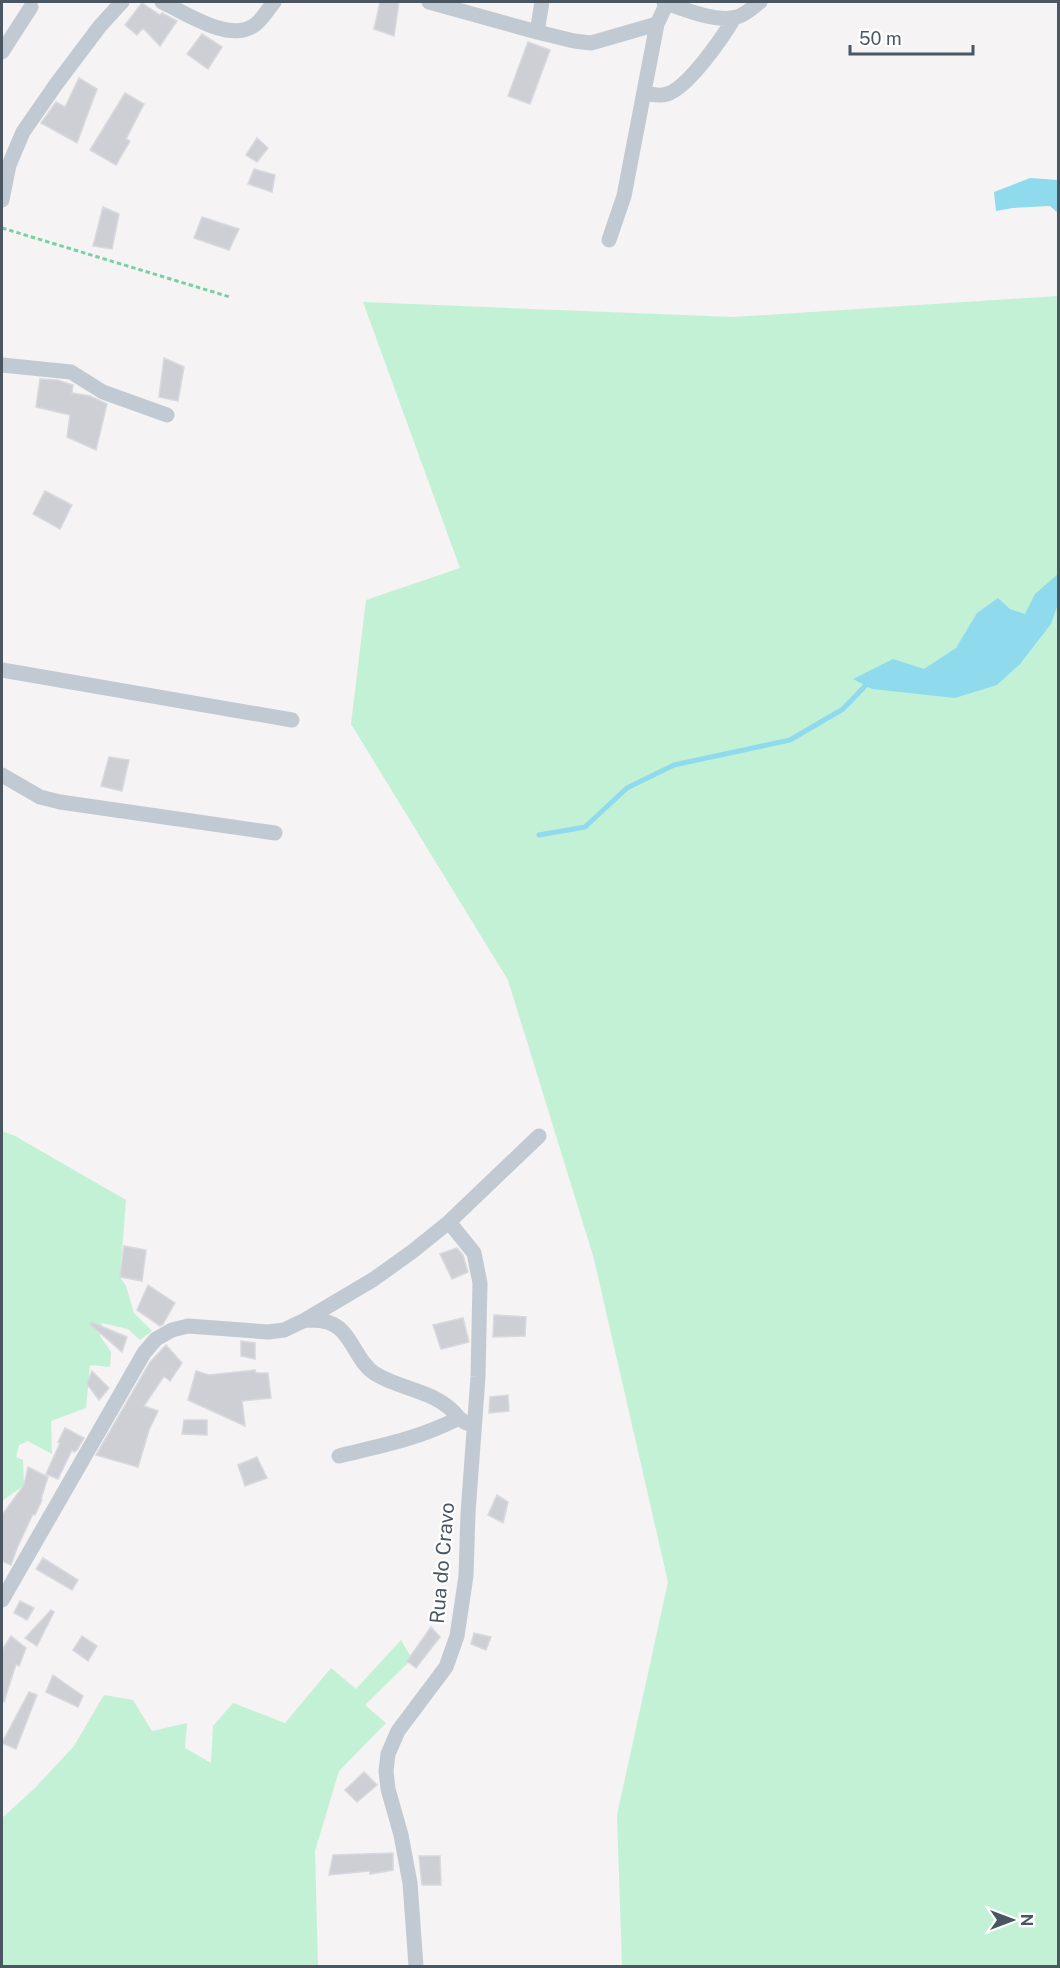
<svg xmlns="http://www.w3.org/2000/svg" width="1060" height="1968" viewBox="0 0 1060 1968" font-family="'Public Sans',sans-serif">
<rect width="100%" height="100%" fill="#f5f3f3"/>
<path fill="#c3f1d5" d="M1058,296V1966H622L617,1815L668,1582L594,1259L508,980L351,724L366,600L460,568L363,302L733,317Z
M2,1131L15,1136L126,1200L120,1277L126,1286L134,1313L152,1331L140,1340L128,1329L102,1323L100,1336L111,1352L110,1367L90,1365L86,1408L51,1421L52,1454L28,1441L19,1445L16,1457L23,1460L24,1485L2,1501Z
M401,1640L412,1659L365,1705L386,1723L339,1771L315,1851L318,1966H2V1818L35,1788L74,1746L104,1695L133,1700L152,1731L187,1723L185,1748L211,1763L213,1726L233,1703L285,1723L331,1668L356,1689Z"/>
<path fill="#90daee" d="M1030,178L1058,180V213L1050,206L1013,208L996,211L994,192Z
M1058,574V604L1051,624L1020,664L997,685L955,698L872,689L853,679L893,659L924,669L956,648L977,613L998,598L1010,609L1025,614L1035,594Z"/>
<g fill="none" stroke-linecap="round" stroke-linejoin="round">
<path stroke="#90daee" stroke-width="5" d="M539,835L585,827L627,788L674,765L790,740L843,709L869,682"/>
</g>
<path fill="#cdcfd5" stroke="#d7d9de" stroke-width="1.5" d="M380,2H399L394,36L374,29Z
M142,3L160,15L162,13L177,21L160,46L143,28L137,35L125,25Z
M202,34L222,47L208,69L187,54Z
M528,42L550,50L530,104L508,96Z
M79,78L97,89L77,143L41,123L56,102L65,107Z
M125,93L144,104L126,139L130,141L116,165L90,150Z
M257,138L268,148L257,162L246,155Z
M254,169L275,175L272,192L248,184Z
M103,207L119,214L112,249L93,246Z
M202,217L239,229L229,250L194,238Z
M164,358L184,367L178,401L159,397Z
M40,379L57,380L73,385L72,393L90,396L107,404L96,450L67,437L70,415L36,407Z
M45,491L72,505L60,529L33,514Z
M109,757L129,760L122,791L101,786Z
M124,1246L146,1250L142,1281L120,1277Z
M457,1248L463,1255L468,1272L452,1279L440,1254Z
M148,1285L175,1303L163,1324L160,1326L137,1310Z
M494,1315L526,1317L525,1336L493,1337Z
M463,1318L469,1342L441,1349L433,1325Z
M91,1322L127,1337L122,1352L90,1324Z
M241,1341L255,1343V1359L241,1356Z
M166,1345L182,1363L170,1381L164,1376L144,1406L158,1411L149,1430L138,1467L96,1455L150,1362Z
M255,1370L256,1373H268L271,1398L242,1401L245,1426L188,1400L196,1371L209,1375Z
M92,1371L109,1388L99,1400L87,1384Z
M508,1395L509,1411L489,1413L490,1397Z
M184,1420H207V1435L182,1434Z
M65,1428L84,1438L77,1450L74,1452L72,1450L58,1479L46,1474L60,1443L58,1442Z
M257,1457L267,1478L245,1486L238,1465Z
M28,1467L48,1477L41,1499L42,1500L35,1515L33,1514L17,1548L11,1565L2,1561V1515L24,1485Z
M497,1495L508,1502L503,1523L488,1515Z
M43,1558L78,1580L72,1590L36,1569Z
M20,1601L34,1608L27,1620L14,1613Z
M51,1610L54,1612L37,1646L25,1638Z
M431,1627L440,1637L416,1668L407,1661Z
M474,1633L491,1637L486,1650L471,1644Z
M11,1636L26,1648L19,1666L16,1664L4,1702L2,1701V1650Z
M82,1636L97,1646L88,1661L73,1650Z
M53,1675L83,1696L78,1707L46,1692Z
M29,1692L37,1695L16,1749L2,1743Z
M364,1772L377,1785L357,1802L345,1790Z
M393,1853V1870L370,1874V1871L329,1875L333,1855Z
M419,1856H440L441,1885H422Z"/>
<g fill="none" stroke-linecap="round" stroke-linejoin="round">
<path stroke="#7ad0a6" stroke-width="3" stroke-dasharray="4.5 3" stroke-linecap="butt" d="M2,228L230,297"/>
<path stroke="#c1cad2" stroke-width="15" d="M162,2C186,13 228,42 253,26C261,22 268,9 274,2
M429,2L537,32L542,2
M664,2C683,9 717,23 737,17C746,14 753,7 760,2
M537,32L574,41L591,43L657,24
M2,52L31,7
M644,93C651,94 659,97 667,94C688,88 723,37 734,18
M2,200L9,165L23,132L57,83L100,26L122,2
M609,240L624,196L657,24L667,3
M2,365L71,372L103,392L167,415
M2,670L292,720
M2,775L40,797L60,802L275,833
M305,1320C311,1320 317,1320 323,1321C352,1326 353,1359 374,1373C402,1391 438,1390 459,1418
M339,1456C383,1445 418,1439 459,1418L466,1423
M2,1600L144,1353L156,1339L172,1330L188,1326L268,1332L284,1330L305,1320L374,1279L413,1251L449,1222L539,1136
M416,1966L410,1883L401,1835L388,1789L386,1771L388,1754L398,1731L446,1667L457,1636L466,1576L468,1513L478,1377L480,1283L474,1253L449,1222"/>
</g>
<g text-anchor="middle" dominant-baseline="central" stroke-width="4.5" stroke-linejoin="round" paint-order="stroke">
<g font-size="20" fill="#4a5661" stroke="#fff">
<text transform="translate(442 1563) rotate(-85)">Rua do Cravo</text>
</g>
</g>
<rect width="1060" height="1968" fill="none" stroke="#4a5661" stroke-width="6"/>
<g transform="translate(1012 1920) rotate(90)" stroke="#ffffff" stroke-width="4.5" paint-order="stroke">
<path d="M0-4.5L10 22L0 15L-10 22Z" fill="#4a5661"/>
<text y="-9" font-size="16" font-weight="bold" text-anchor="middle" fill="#4a5661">N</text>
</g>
<path d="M850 45v9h123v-9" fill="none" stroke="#4a5661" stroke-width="3"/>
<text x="859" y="45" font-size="18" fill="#4a5661" stroke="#ffffff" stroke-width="4.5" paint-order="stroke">50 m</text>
</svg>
